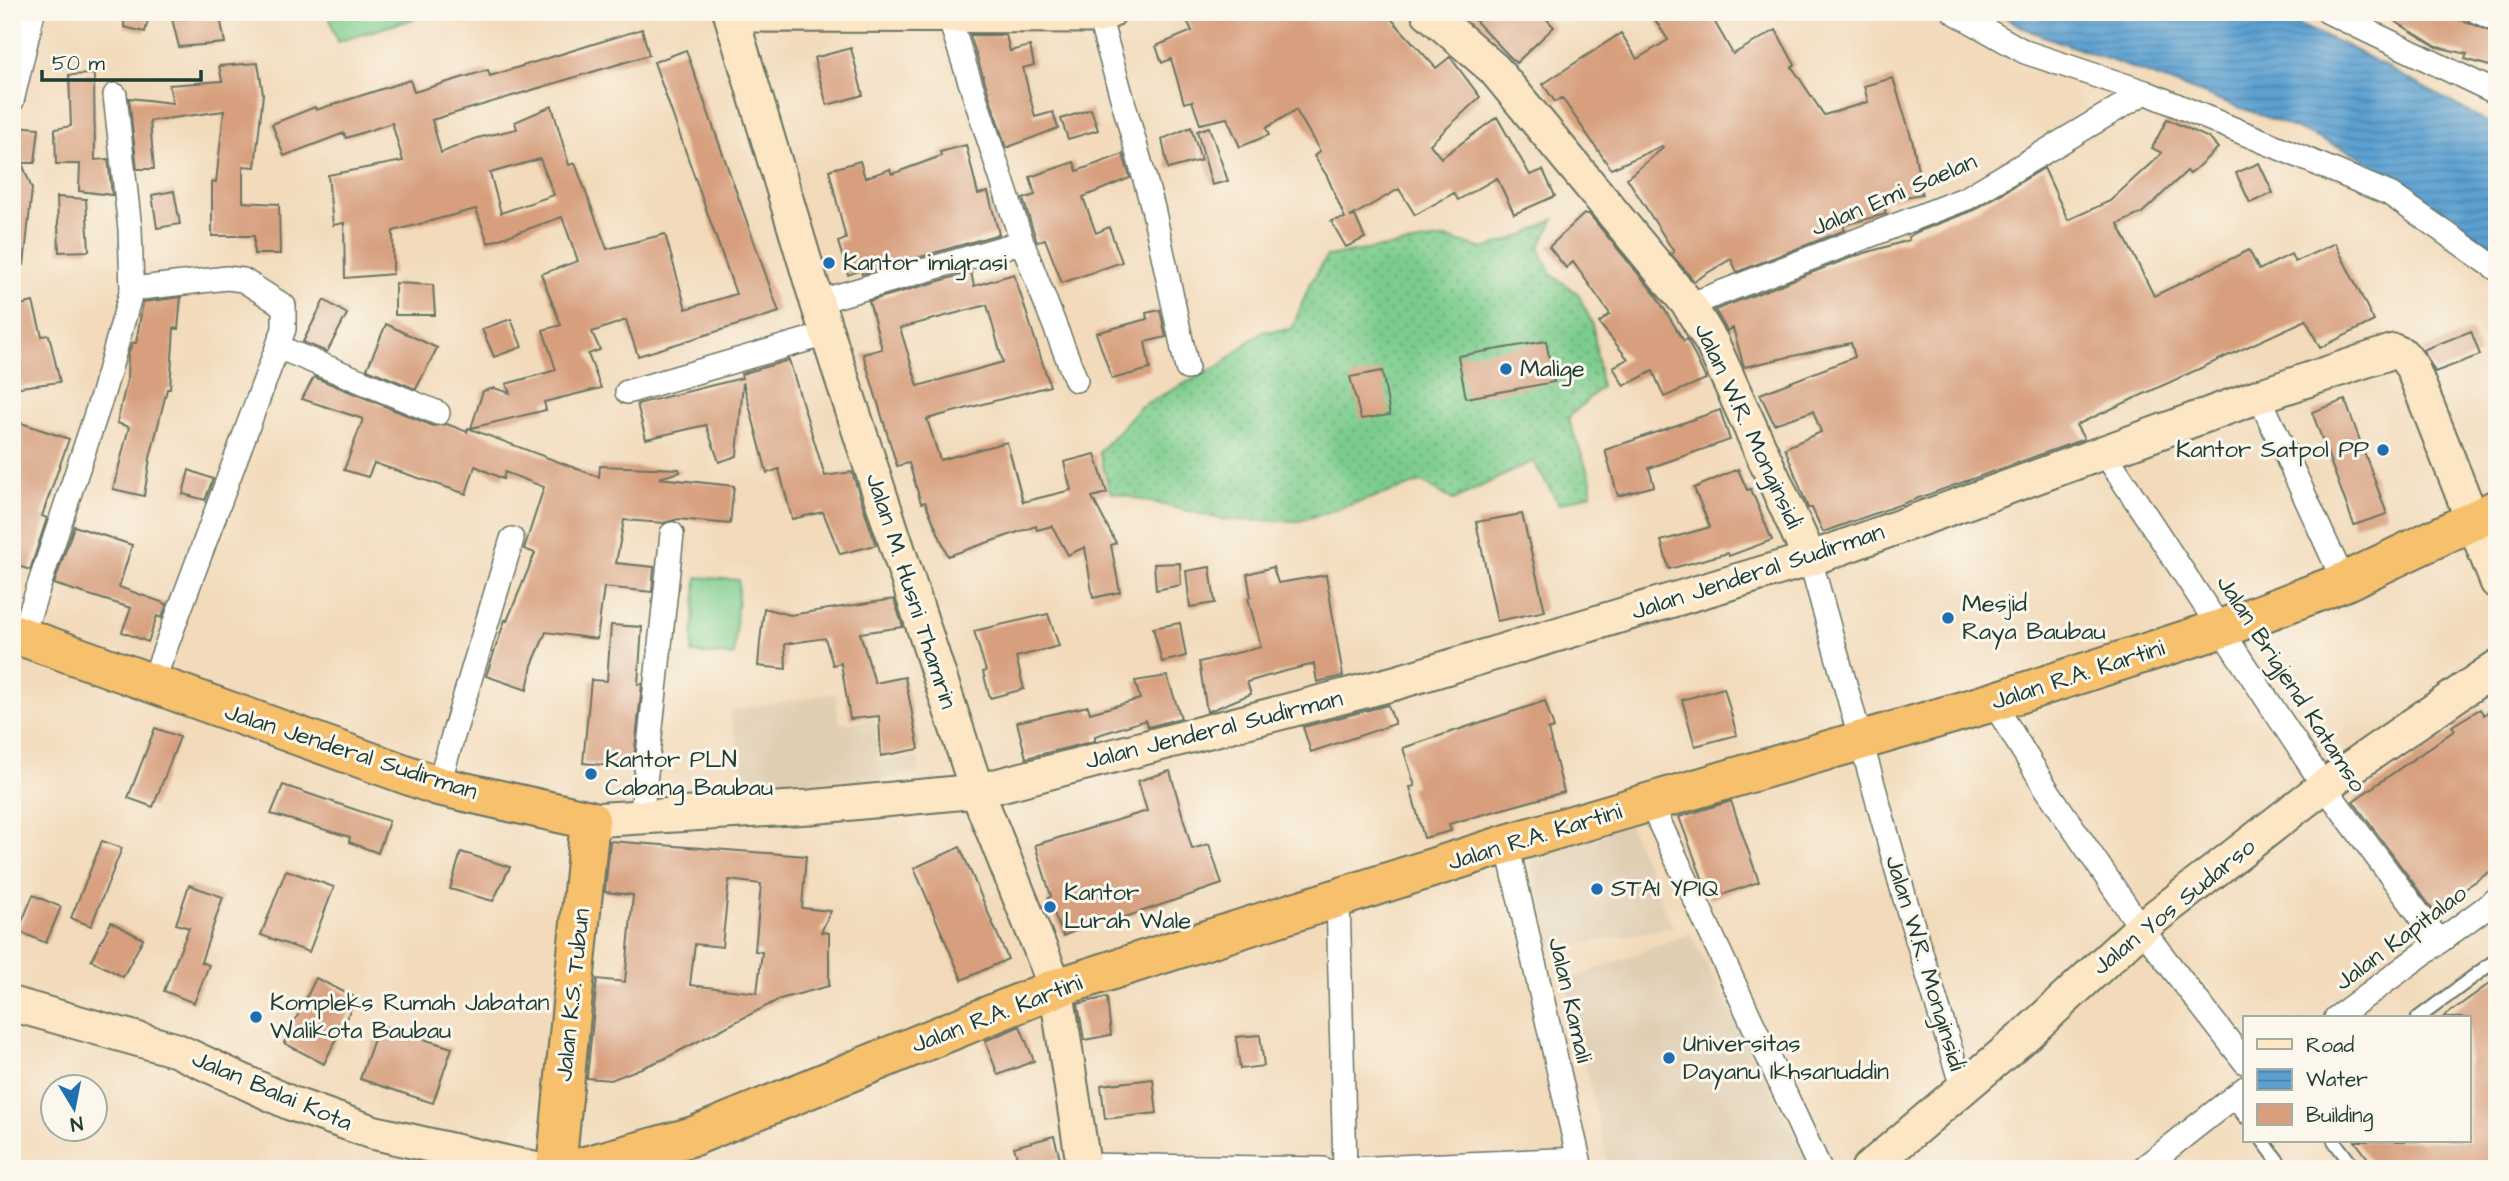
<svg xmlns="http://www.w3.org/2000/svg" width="2509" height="1181" viewBox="0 0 2509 1181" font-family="'Architects Daughter',sans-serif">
<defs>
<pattern id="grass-dots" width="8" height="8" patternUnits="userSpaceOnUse" patternTransform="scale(1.75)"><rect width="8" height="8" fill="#7bcc8d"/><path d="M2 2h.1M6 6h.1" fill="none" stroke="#64a774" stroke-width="1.8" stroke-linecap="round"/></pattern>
<pattern id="water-rules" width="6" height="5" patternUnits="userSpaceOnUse" patternTransform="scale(1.75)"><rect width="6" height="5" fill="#5ca0d1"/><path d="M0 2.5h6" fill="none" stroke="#4b84aa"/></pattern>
</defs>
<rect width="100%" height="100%" fill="#fbf7ec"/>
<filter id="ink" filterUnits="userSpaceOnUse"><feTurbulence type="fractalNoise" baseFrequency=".0143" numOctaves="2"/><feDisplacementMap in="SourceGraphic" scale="14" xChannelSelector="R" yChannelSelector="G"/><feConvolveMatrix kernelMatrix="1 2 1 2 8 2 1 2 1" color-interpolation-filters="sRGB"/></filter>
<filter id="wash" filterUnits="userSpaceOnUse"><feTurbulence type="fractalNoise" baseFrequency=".00686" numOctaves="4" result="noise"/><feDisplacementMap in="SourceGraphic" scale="28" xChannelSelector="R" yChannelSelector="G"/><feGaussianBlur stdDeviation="1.57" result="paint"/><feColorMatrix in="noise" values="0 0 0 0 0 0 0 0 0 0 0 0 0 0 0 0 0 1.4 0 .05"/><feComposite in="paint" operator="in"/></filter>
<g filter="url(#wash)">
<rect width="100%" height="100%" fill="#f2daba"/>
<path fill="#e0ceb2" d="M836,693L839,724L875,719L878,761L918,758L920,773L749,800L730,711Z
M1627,821L1673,927L1552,950L1528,850Z
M1690,933L1795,1135L1809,1169H1609L1566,981Z"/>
<path fill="url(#grass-dots)" stroke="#4d8460" stroke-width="2" d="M1554,219L1539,248L1551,274L1578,294L1593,325L1601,387L1568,418L1591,480V494L1559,504L1533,461L1453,500L1422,482L1299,521L1225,520L1110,492L1099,452L1141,406L1219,366L1261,332L1292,329L1309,286L1327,256L1446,238L1484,249L1525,235Z"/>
<path fill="#7bcc8d" stroke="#4d8460" stroke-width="2" d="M328,12H436L337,42Z
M697,577L739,580L734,656L692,653Z"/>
<path fill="url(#water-rules)" stroke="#3e6e82" stroke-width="2" d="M1995,12H2269L2347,46L2497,127V260L2410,189L2354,153L2274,120L2030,31Z"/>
<g id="blocks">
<path fill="#d79f7d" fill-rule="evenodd" d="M124,12H150L145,32L124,27Z
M1183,12H1385L1436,68L1450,57L1480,97L1430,144L1441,158L1497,117L1530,175L1543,170L1555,196L1514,214L1497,178L1458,200L1454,193L1415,215L1399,189L1350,217L1355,216L1365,238L1346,247L1331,221L1345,218L1327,176L1314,156L1320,151L1296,110L1266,128L1269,135L1240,147L1227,118L1200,124L1192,101L1184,103L1171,59L1162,63L1156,46L1192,31Z
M1467,12H1540L1554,27L1516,63Z
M1650,12H1709L1733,54L1776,30L1795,65L1792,67L1824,115L1868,102L1864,86L1893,78L1913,143L1922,194L1883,201L1886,214L1843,225L1845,230L1737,272L1731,259L1694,281L1671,254L1674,252L1627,178L1663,148L1662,146L1611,169L1562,98L1555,102L1543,84L1621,33L1637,59L1668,40Z
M2380,12H2446L2445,16L2468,22L2497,34V57L2493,67L2465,59L2467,54L2437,47Z
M220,17L225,43L179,47L172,19Z
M642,29L649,55L432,120L441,153L477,138L517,129L515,122L552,106L569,165L575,163L607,249L665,234L686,309L736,294L654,62L686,50L779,312L638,356L626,320L592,332L600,350L588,354L601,388L544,402L546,410L471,428L483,391L494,388L510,393L506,384L556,370L543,330L561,325L541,274L578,261L562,217L488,243L476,209L393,231V274L345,278L344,223L333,225L328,175L403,161L392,123L346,138L344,133L284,156L272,124L315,107L316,110L410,80L414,92L488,70L490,76ZM540,159L554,195L501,213L490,173Z
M970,35H1006L1010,51L1030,46L1034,65L1023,68L1035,117L1053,112L1058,128L1006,148Z
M851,48L863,95L827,105L814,58Z
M258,63L263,94L255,167L243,166V202L279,204L280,254H254V236H212V182H216L224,111L150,121L154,169H137L129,98L173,103L169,85L222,81L219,66Z
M94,74L95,160L108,159L112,195L79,191L80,164H56L55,129L71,126L69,75Z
M1091,109L1098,130L1068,139L1061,119Z
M2167,119L2209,138L2218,148L2190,174L2187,171L2142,213L2118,224L2154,296L2249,250L2259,270L2291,254L2295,262L2335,243L2374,321L2320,348L2306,320L2076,425L2084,439L1823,532L1812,508H1808L1785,448L1821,432L1813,411L1774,424L1760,394L1855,357L1851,343L1744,367L1733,328L1727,331L1715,310L1855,256L1909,240L1908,237L1917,232L1974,210L2044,168L2068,220L2110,201L2162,153L2152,148Z
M12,126L39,128L35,163H22L32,189L24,265L12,264Z
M1191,127L1201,160L1168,169L1162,139Z
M1209,127L1228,181L1212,185L1197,131Z
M966,145L978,194L988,192L999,234L862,274L861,270L848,275L838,242L846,239L829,170L860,161L865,178L890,169L892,174L941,156L940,152Z
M1123,154L1130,178L1083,197L1096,233L1109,227L1122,262L1062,283L1045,239L1037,242L1023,199L1035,195L1030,177L1074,162L1077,171Z
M2259,163L2273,193L2250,203L2236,173Z
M174,191L180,224L157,228L152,195Z
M57,197L86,199L89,251L59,252Z
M1584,214H1589L1655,294L1684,341L1687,339L1706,379L1664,397L1653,371L1624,386L1613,367L1628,359L1599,323L1610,314L1573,262L1566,268L1549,247Z
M971,272L974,286L1014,274L1050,386L927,419L940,460L1007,442L1023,502L1071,490L1064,462L1095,454L1107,493L1092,497L1116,543L1111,545L1120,592L1093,598L1085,547L1068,555L1052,526L1037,530L1036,526L948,556L925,502L921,503L909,463L897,466L863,354L882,349L869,301ZM987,305L1003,362L918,386L900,328Z
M395,283L433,285L435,315H395Z
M181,297L178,329L174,328L170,389H167L150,458L144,496L113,489L129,427L117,423L127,380L128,355L132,343H136L143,302Z
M324,300L347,314L327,352L303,342Z
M33,302L42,336L49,335L60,382L12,388V307Z
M1160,310L1166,337L1145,342L1150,369L1112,379L1096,333L1147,319L1146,313Z
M511,319L522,347L494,357L482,329Z
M386,324L437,348L416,389L367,369Z
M2471,331L2480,355L2435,372L2423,350Z
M1546,341L1554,382L1466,398L1458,356Z
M789,360L825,476L852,472L876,545L840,554L823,512L792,519L779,469L767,473L743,382L737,456L719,462L706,425L646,439L637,404L742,378L741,374Z
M1382,371L1390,415L1361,419L1350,377Z
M314,377L433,426L447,424L467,432L468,428L599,477L600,466L679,469L680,472L659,478L734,486L730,524L678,519L664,523L624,520L616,563L654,567L652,592L604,587L597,639L546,632L532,665L527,690L486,676L505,620L507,621L535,553L524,549L544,487L505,472L503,479L475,466L466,494L374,463L368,477L344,470L363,419L302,399Z
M2345,400L2387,514L2354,525L2312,412Z
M1720,410L1730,440L1649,468L1654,486L1618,496L1605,450Z
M12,420L69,439L42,516L47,518L30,570L12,564Z
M1738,469L1747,490L1751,489L1772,540L1729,556L1728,553L1669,569L1661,541L1710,527L1694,488Z
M189,470L213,479L205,500L183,494Z
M1522,514L1545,611L1497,621L1476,522Z
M74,526L132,545L119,587L167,604L162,618L157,616L148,642L122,632L131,608L54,584Z
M1180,563L1181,585L1156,590L1154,564Z
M1210,567L1215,603L1190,607L1186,571Z
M1273,567L1278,583L1326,575L1343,676L1317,682L1314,664L1282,672L1247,682L1251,694L1207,712L1199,662L1261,647L1248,598L1251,597L1247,574Z
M894,599L903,627L860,633L875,683L905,677L919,749L881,756L879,716L850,719L841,663L833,665L825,638L785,644L786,669L758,666L760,642L764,608L790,615Z
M1048,614L1059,646L1016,657L1024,689L990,698L983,672L986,671L974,631Z
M1180,623L1186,656L1162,662L1153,628Z
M611,625L642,627L638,684H642L633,768L583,763L591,680L607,681Z
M1167,676L1181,718L1148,727L1146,720L1095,736V741L1026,758L1017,722L1088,706L1090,713L1140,699L1135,681Z
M1724,688L1737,735L1695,746L1682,700Z
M1545,701L1554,728L1548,730L1564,792L1449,824L1451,831L1424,838L1410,787L1415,786L1403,748Z
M1388,705L1395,724L1311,752L1303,727Z
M2497,705V867L2433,910L2353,801L2455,730L2452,726L2480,709L2484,715Z
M155,728L180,737L153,807L128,798Z
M1170,771L1192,849L1209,844L1222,884L1108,923L1106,918L1063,936L1048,898L1051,896L1035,845L1147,811L1138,781Z
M283,785L389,821L378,853L349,842L350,837L271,814Z
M1731,801L1759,882L1710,899L1679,817Z
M102,841L122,848L91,926L71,918Z
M610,841L806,856L802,908L831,911L821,932L829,933V986L780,999L664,1059L611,1080L587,1078L597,979L625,982L633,895L605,892ZM729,880L761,884L755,951L762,952L757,993L690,985L695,944L722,947Z
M960,847L1008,959L962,980L914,868Z
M461,852L510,867L493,901L450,889Z
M286,870L334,887L309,952L261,935Z
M189,885L223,897L201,962L209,965L194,1003L164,991L189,928L176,924Z
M33,895L61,907L46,943L18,931Z
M111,922L143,939L123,977L91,960Z
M316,978L356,998L324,1064L284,1043Z
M2497,978V1169H2376L2355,1141H2469V1018H2442Z
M1107,997L1111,1035L1084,1040L1078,1004Z
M379,1025L452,1048L433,1103L360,1079Z
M1020,1026L1034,1061L998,1075L985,1041Z
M1260,1035L1264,1066L1240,1069L1236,1037Z
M1153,1079L1157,1113L1105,1119L1101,1085Z
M1054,1136L1060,1159L1020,1169L1014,1147Z"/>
</g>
</g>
<g filter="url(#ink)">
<use href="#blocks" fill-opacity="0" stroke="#697463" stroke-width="2"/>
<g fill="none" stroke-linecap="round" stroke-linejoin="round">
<g stroke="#697463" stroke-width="16">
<path id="lane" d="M2418,1018L2497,959
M2232,1099L2245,1117
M2263,1141L2284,1169
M2334,1141L2355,1169"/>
</g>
<g stroke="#697463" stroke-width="26">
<path id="street" d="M1954,12L2025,52L2145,92L2390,194L2497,269
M2328,12L2497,93
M2478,12L2497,20
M948,14L1022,242L1076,380
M1099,16L1153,208L1187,368
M115,95L130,229L132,289
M12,101L33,12
M817,302L1022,242
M1689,305L1967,198L2145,92
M278,347L438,413
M627,392L827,334
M2259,396L2344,582
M2104,452L2324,786L2439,941
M1810,559L1907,906L1962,1087
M22,637L103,393L132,289L227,278L243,280L284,306V329L152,684
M1993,702L2046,788L2141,928L2245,1062
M438,786L512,539
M1650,802L1820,1169
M641,820L672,534
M1507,844L1581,1169
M1338,897L1345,1169
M2336,1018L2497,899
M1083,1165L1323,1169
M1351,1169L1579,1159
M2142,1169L2245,1088"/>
</g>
<g stroke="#697463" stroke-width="37">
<path id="secondary" d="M730,12L817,302L977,791L1056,988L1084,1169
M1428,12L1494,69L1689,305L1712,343L1810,559
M731,15L1099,16L1109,12
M590,820L810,807L977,791L1395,683L1810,559L2259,396L2394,351L2403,355L2412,367L2497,582
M12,1004L176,1050L290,1103L372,1132L534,1169
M1868,1169L2029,1032L2141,928L2324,786L2497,667"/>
</g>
<g stroke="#697463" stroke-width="42">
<path id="highway" d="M12,633L438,786L590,820L556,1169
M574,1169L694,1136L1056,988L1507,844L1993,702L2223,628L2344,582L2497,509"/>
</g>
<use href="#lane" stroke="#fff" stroke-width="12"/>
<use href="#street" stroke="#fff" stroke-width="23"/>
<use href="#secondary" stroke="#fce6c4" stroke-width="33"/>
<use href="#highway" stroke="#f7c06c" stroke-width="38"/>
</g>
</g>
<g fill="#1f6fb2" stroke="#fbf7ec" stroke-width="2.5">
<circle cx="829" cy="263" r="7"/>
<circle cx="1506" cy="369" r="7"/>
<circle cx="2383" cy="450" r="7"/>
<circle cx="1948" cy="618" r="7"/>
<circle cx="591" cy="774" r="7"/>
<circle cx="1597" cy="889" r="7"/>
<circle cx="1050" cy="907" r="7"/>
<circle cx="256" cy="1017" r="7"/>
<circle cx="1669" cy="1058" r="7"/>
</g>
<g text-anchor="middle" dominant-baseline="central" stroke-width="6" stroke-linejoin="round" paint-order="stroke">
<g font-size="24" fill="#1f3d34" stroke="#fbf7ec">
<text transform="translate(1894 195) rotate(-23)">Jalan Emi Saelan</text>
<text transform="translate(1748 426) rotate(65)">Jalan W.R. Monginsidi</text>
<text transform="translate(1758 572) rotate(-18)">Jalan Jenderal Sudirman</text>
<text transform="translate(911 591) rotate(72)">Jalan M. Husni Thamrin</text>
<text transform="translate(2078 675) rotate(-18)">Jalan R.A. Kartini</text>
<text transform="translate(2291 684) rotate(57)">Jalan Brigjend Katamso</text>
<text transform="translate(1214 730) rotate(-14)">Jalan Jenderal Sudirman</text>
<text transform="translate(351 752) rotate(18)">Jalan Jenderal Sudirman</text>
<text transform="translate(1535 837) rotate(-17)">Jalan R.A. Kartini</text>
<text transform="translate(2174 907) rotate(-39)">Jalan Yos Sudarso</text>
<text transform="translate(2401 938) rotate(-37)">Jalan Kapitalao</text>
<text transform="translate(1925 963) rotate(73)">Jalan W.R. Monginsidi</text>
<text transform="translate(573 995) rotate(-84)">Jalan K.S. Tubun</text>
<text transform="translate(1570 1000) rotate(77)">Jalan Kamali</text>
<text transform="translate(997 1014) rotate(-21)">Jalan R.A. Kartini</text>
<text transform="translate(272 1091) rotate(23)">Jalan Balai Kota</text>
</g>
<g font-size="24" fill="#1f3d34" stroke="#fbf7ec" text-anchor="start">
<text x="843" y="263">Kantor imigrasi</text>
<text x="1520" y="369">Malige</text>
<text x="2369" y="450" text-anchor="end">Kantor Satpol PP</text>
<text x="1962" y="604">Mesjid<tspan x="1962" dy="28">Raya Baubau</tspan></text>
<text x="605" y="760">Kantor PLN<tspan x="605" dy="28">Cabang Baubau</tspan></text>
<text x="1611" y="889">STAI YPIQ</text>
<text x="1064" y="893">Kantor<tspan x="1064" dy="28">Lurah Wale</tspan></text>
<text x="270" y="1003">Kompleks Rumah Jabatan<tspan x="270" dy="28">Walikota Baubau</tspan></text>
<text x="1683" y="1044">Universitas<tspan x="1683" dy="28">Dayanu Ikhsanuddin</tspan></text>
</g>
</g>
<rect width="2509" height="1181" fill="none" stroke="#fbf7ec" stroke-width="42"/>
<rect x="2243" y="1016" width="228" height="126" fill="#fbf7ec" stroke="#a3ada2" stroke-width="2"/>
<rect x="2257" y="1039" width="35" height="10" fill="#fce6c4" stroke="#a3ada2" stroke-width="2"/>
<text x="2306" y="1052" font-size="21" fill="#1f3d34">Road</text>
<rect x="2257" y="1069" width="35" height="21" fill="url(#water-rules)" stroke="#a3ada2" stroke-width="2"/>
<text x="2306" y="1086" font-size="21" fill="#1f3d34">Water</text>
<rect x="2257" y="1104" width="35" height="21" fill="#d79f7d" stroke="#a3ada2" stroke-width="2"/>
<text x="2306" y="1122" font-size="21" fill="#1f3d34">Building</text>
<g transform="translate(74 1108) rotate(170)"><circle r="33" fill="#fbf7ec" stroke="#a3ada2" stroke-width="2"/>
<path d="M0-5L12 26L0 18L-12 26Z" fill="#1f6fb2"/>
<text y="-10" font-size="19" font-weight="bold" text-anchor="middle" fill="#1f3d34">N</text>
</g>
<path d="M42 70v10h159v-10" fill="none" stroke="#1f3d34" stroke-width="3.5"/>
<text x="52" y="70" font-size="21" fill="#1f3d34" stroke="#fbf7ec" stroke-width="5" paint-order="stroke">50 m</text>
</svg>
